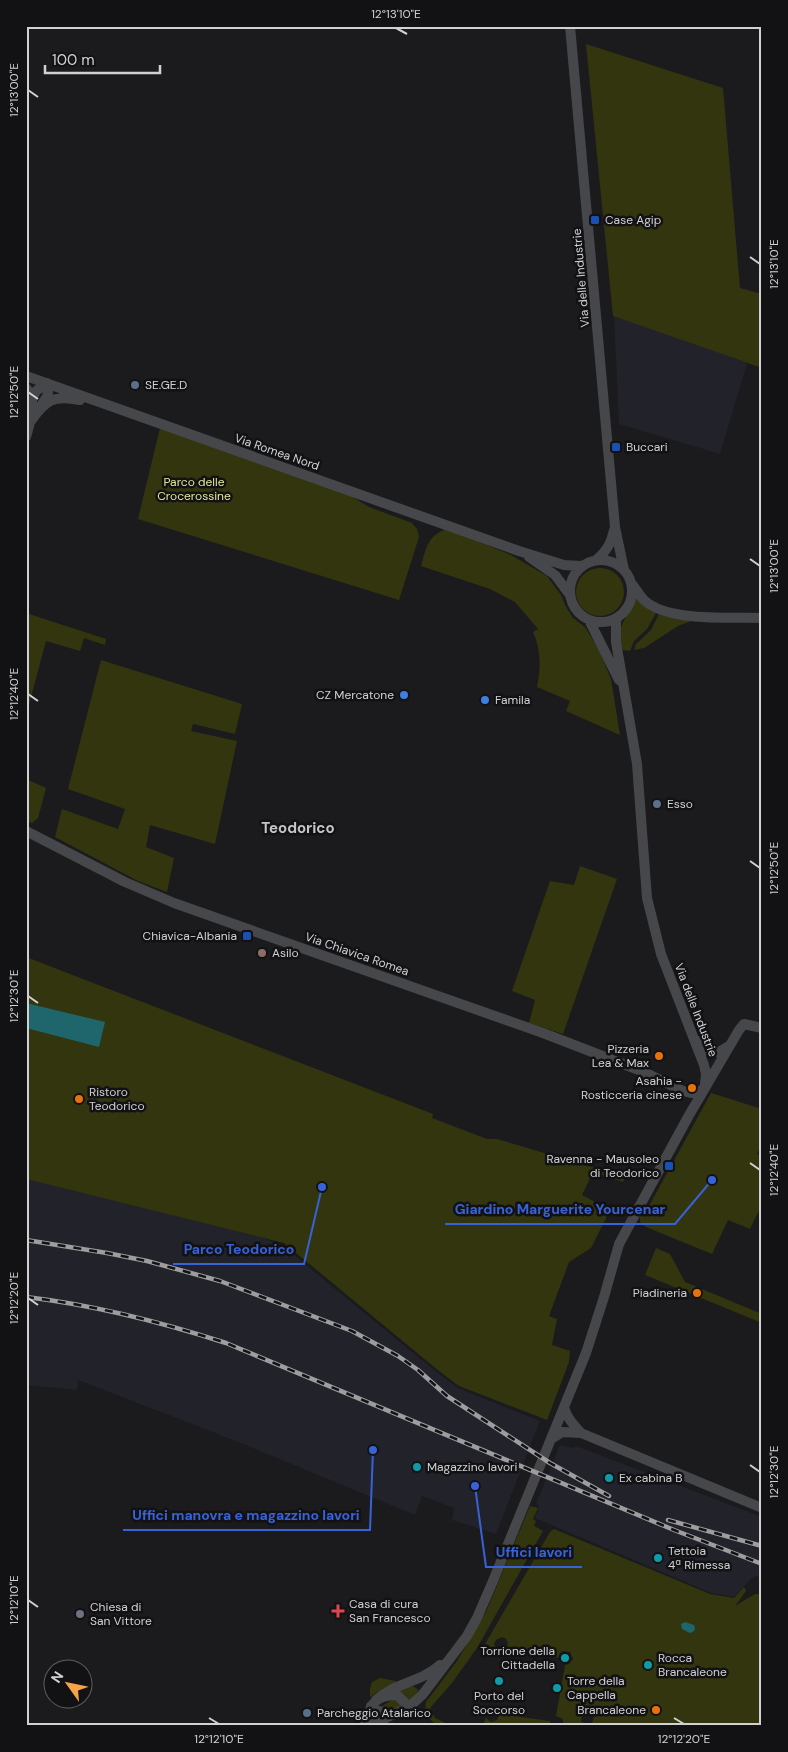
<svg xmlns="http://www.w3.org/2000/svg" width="788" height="1752" viewBox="0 0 788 1752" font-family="'DM Sans',sans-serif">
<rect width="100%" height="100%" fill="#1b1b1e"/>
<path fill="#21222a" d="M614,316L747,363L720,454L619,424Z
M26,1179L261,1237L283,1246L434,1370L458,1388L540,1421L496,1534L452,1520L454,1508L422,1496L415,1515L241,1443L78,1380L77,1390L26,1385Z
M560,1445L574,1448L576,1446L762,1517V1579L757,1576L752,1578L734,1597L711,1593L535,1518L539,1506L536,1504Z"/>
<path fill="#33350e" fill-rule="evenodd" d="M586,44L723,88L740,288L762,294V368L613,316Z
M160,428L351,496L369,507L412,523L417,529L419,537L399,600L138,519Z
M448,529L511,555L547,576L561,595L565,605L573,618L585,627L599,650L611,679L620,735L566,711L570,701L537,687C541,667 541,650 533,632L538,629L515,602L490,589L421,566C426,548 428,534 448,529Z
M576 592a24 24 0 1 1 48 0a24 24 0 1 1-48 0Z
M636,596L656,613L647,629L634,641L630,651L623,650C611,630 631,614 636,596Z
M26,613L106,639L105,645L84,638L80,651L46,641L26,716Z
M659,614L694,620L678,626L644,648L634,650L636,644L651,630Z
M101,660L242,704L235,734L193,724L191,731L237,741L215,844L150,825L146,847L174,858L167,892L138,881L55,837L62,809L118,829L125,809L68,789Z
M26,779L46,788L38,818L32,823L26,821Z
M580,866L617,879L563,1034L529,1023L535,1000L512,991L550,881L574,885Z
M26,957L433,1114L432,1118L487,1139H497L625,1177L623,1182L593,1172L582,1195L610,1210L591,1248L569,1262L549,1316L557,1319L552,1345L570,1351L569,1362L547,1420L459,1386L439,1371L284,1243L26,1179Z
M711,1093L762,1109V1143L757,1154L762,1157V1204L750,1229L728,1220L712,1254L646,1227L640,1222V1217L649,1206Z
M656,1248L670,1254L685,1282L762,1314V1323L645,1275Z
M530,1506L538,1508L533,1519L536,1521L534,1526L543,1531L477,1648L452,1683L430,1708L435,1718L452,1726L435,1724C428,1718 424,1711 426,1702L457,1661L486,1612Z
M554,1529L710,1594L734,1598L744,1587L746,1591L735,1606L755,1594H762V1726H563V1719L556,1716L565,1665L569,1664L573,1659L570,1652L563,1651L560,1653L558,1658L506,1650L508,1643L506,1639L502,1637L496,1640L494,1644L497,1650L502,1651L501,1655L484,1646L550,1532ZM582,1714L594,1716L592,1724L581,1722Z
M380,1678L396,1681L395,1683L382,1689L370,1697V1688L372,1682Z
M413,1686L419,1690L409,1701L392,1691Z
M396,1698L401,1701L400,1706C392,1711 387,1712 378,1708Z
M499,1714L550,1721V1726H482L486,1718L491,1722L497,1720Z"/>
<path fill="#1e666c" d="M26,1003L105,1022L99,1047L26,1028Z
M685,1622L694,1625L695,1629L694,1631L690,1633L682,1629L681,1624Z"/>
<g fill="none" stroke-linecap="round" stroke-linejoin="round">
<path stroke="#46474a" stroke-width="10" d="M570,26L615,527L624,570
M26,376L519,551L564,565L581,566
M26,388C38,400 30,423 26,437
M32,399L36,391L47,383L48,395L42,404
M31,421C46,399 54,395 80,400
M529,557L555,575L570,595
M570 591a31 31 0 1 1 62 0a31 31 0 1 1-62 0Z
M596,560C607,551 611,543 614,530
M632,584C636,589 639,595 644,600C667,622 730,617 762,618
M616,618V642L637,764L647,898L661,954L704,1065L706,1074L705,1085
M589,620L619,680
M26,831L125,882L174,903L543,1033L644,1072L683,1091L691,1093L699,1092L705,1087
M698,1041C707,1054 714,1056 727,1047
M564,1407C567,1418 573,1424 581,1433
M551,1439L562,1432L581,1433L762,1508
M376,1700C396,1682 422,1682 440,1665
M371,1706L388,1717L409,1707L423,1694L467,1636L477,1618L493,1581L586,1353L604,1297L619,1244L688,1117L739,1030L744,1024L762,1028
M365,1726C369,1706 374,1695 397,1695L409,1707
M370,1726L388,1717"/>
<g stroke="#9d9d9f" stroke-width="4.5">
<path id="rail" d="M26,1240L107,1253L147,1261L220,1281L352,1331L398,1356L418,1370L447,1396L550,1463L609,1496
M26,1297C94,1305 161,1322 226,1343L674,1530L762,1564
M668,1520L762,1546"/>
</g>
<use href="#rail" stroke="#121215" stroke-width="2.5" stroke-dasharray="8" stroke-linecap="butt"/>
</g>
<path fill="none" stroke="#d1d1d3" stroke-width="2" d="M396,28L407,34M28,90L38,97M750,257L760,264M28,392L38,399M750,559L760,566M28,694L38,701M750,861L760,868M28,996L38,1003M750,1163L760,1170M28,1298L38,1305M750,1465L760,1472M28,1600L38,1607M209,1718L219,1724M674,1718L684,1724"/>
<g fill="#1a4fb4" stroke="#121215" stroke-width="2">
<rect x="590" y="215" width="10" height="10" rx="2.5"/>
<rect x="611" y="442" width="10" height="10" rx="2.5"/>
<rect x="242" y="931" width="10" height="10" rx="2.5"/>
<rect x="664" y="1161" width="10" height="10" rx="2.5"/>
</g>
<g fill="#5c6f8a" stroke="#121215" stroke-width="2">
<circle cx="135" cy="385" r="5"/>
<circle cx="657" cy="804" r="5"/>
<circle cx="307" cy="1713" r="5"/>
</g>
<g fill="#3f7fe0" stroke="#121215" stroke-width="2">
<circle cx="404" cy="695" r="5"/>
<circle cx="485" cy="700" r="5"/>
</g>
<circle fill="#8d6e63" stroke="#121215" stroke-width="2" cx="262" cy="953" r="5"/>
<g fill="#e8710a" stroke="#121215" stroke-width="2">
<circle cx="659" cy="1056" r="5"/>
<circle cx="692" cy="1088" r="5"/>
<circle cx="79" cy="1099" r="5"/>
<circle cx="697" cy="1293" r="5"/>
<circle cx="656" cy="1710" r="5"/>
</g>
<g fill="#0f9aa8" stroke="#121215" stroke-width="2">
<circle cx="417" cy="1467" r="5"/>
<circle cx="609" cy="1478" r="5"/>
<circle cx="658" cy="1558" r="5"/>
<circle cx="565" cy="1658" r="5"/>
<circle cx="648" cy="1665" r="5"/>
<circle cx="499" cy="1681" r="5"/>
<circle cx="557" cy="1688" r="5"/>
</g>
<path fill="#e0444e" stroke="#121215" stroke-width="2" d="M335.5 1603.5h5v5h5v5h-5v5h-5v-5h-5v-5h5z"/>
<circle fill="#6b7280" stroke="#121215" stroke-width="2" cx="80" cy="1614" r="5"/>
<g text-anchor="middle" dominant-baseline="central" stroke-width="5" stroke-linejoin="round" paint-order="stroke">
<g font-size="12" fill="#d1d1d3" stroke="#121215" text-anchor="start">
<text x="605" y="220">Case Agip</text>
<text x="145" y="385">SE.GE.D</text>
<text x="626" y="447">Buccari</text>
<text x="394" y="695" text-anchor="end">CZ Mercatone</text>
<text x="495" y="700">Famila</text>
<text x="667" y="804">Esso</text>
<text x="237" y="936" text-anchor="end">Chiavica-Albania</text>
<text x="272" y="953">Asilo</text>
<text x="649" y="1049" text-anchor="end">Pizzeria<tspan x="649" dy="14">Lea &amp; Max</tspan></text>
<text x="682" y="1081" text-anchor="end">Asahia -<tspan x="682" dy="14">Rosticceria cinese</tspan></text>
<text x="89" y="1092">Ristoro<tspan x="89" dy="14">Teodorico</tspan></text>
<text x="659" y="1159" text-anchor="end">Ravenna - Mausoleo<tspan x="659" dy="14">di Teodorico</tspan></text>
<text x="687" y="1293" text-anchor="end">Piadineria</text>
<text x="427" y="1467">Magazzino lavori</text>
<text x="619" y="1478">Ex cabina B</text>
<text x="668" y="1551">Tettoia<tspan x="668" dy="14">4ª Rimessa</tspan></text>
<text x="349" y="1604">Casa di cura<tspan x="349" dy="14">San Francesco</tspan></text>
<text x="90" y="1607">Chiesa di<tspan x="90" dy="14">San Vittore</tspan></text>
<text x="555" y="1651" text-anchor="end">Torrione della<tspan x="555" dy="14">Cittadella</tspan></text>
<text x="658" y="1658">Rocca<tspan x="658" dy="14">Brancaleone</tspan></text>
<text x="567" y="1681">Torre della<tspan x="567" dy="14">Cappella</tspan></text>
<text x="499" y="1696" text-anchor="middle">Porto del<tspan x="499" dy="14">Soccorso</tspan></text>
<text x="646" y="1710" text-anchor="end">Brancaleone</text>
<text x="317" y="1713">Parcheggio Atalarico</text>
</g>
<g font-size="12" fill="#d1d1d3" stroke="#121215">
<text transform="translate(581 278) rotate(-95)">Via delle Industrie</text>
<text transform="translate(277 452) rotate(19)">Via Romea Nord</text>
<text transform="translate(357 954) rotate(19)">Via Chiavica Romea</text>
<text transform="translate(696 1010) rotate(69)">Via delle Industrie</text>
</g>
<g font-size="12" fill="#e1e79a" stroke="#121215">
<text x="194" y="482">Parco delle<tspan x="194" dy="14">Crocerossine</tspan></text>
</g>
<g font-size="15" font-weight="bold" fill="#c4c5c8" stroke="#121215">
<text x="298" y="828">Teodorico</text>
</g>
</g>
<path fill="none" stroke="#3862d7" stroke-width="2" d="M712 1180L675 1224H445M322 1187L304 1264H173M373 1450L370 1530H123M475 1486L486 1567H582"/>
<g fill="#3862d7" stroke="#121215" stroke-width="2">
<circle cx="712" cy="1180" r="5"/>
<circle cx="322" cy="1187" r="5"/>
<circle cx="373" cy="1450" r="5"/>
<circle cx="475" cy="1486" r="5"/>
</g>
<g font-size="14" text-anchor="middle" font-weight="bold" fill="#3862d7" stroke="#121215" stroke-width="5" stroke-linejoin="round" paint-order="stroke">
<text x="560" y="1214">Giardino Marguerite Yourcenar</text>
<text x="239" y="1254">Parco Teodorico</text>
<text x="246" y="1520">Uffici manovra e magazzino lavori</text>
<text x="534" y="1557">Uffici lavori</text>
</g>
<rect width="788" height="1752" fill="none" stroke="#121215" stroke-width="55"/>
<g transform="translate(68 1684) rotate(303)"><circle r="24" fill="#121215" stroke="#5e5e61"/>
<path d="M0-4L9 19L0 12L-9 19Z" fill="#f6a247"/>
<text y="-8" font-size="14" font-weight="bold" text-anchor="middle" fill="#d1d1d3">N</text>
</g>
<path d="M45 65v8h115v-8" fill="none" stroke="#d1d1d3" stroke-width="2.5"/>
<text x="52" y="65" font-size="15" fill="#d1d1d3" stroke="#121215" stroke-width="4" paint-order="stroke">100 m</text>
<rect x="28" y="28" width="732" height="1696" fill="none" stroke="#d1d1d3" stroke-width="2"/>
<g font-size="12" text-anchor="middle" fill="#d1d1d3">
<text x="396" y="18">12°13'10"E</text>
<text transform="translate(14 90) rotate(-90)" y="4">12°13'00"E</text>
<text transform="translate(774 264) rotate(-90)" y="4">12°13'10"E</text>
<text transform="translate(14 392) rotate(-90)" y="4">12°12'50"E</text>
<text transform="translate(774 566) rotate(-90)" y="4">12°13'00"E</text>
<text transform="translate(14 694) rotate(-90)" y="4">12°12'40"E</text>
<text transform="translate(774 868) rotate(-90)" y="4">12°12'50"E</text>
<text transform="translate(14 996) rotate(-90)" y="4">12°12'30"E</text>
<text transform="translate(774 1170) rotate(-90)" y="4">12°12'40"E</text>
<text transform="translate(14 1298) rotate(-90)" y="4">12°12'20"E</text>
<text transform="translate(774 1472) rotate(-90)" y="4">12°12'30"E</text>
<text transform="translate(14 1600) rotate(-90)" y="4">12°12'10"E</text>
<text x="219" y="1743">12°12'10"E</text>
<text x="684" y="1743">12°12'20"E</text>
</g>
</svg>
